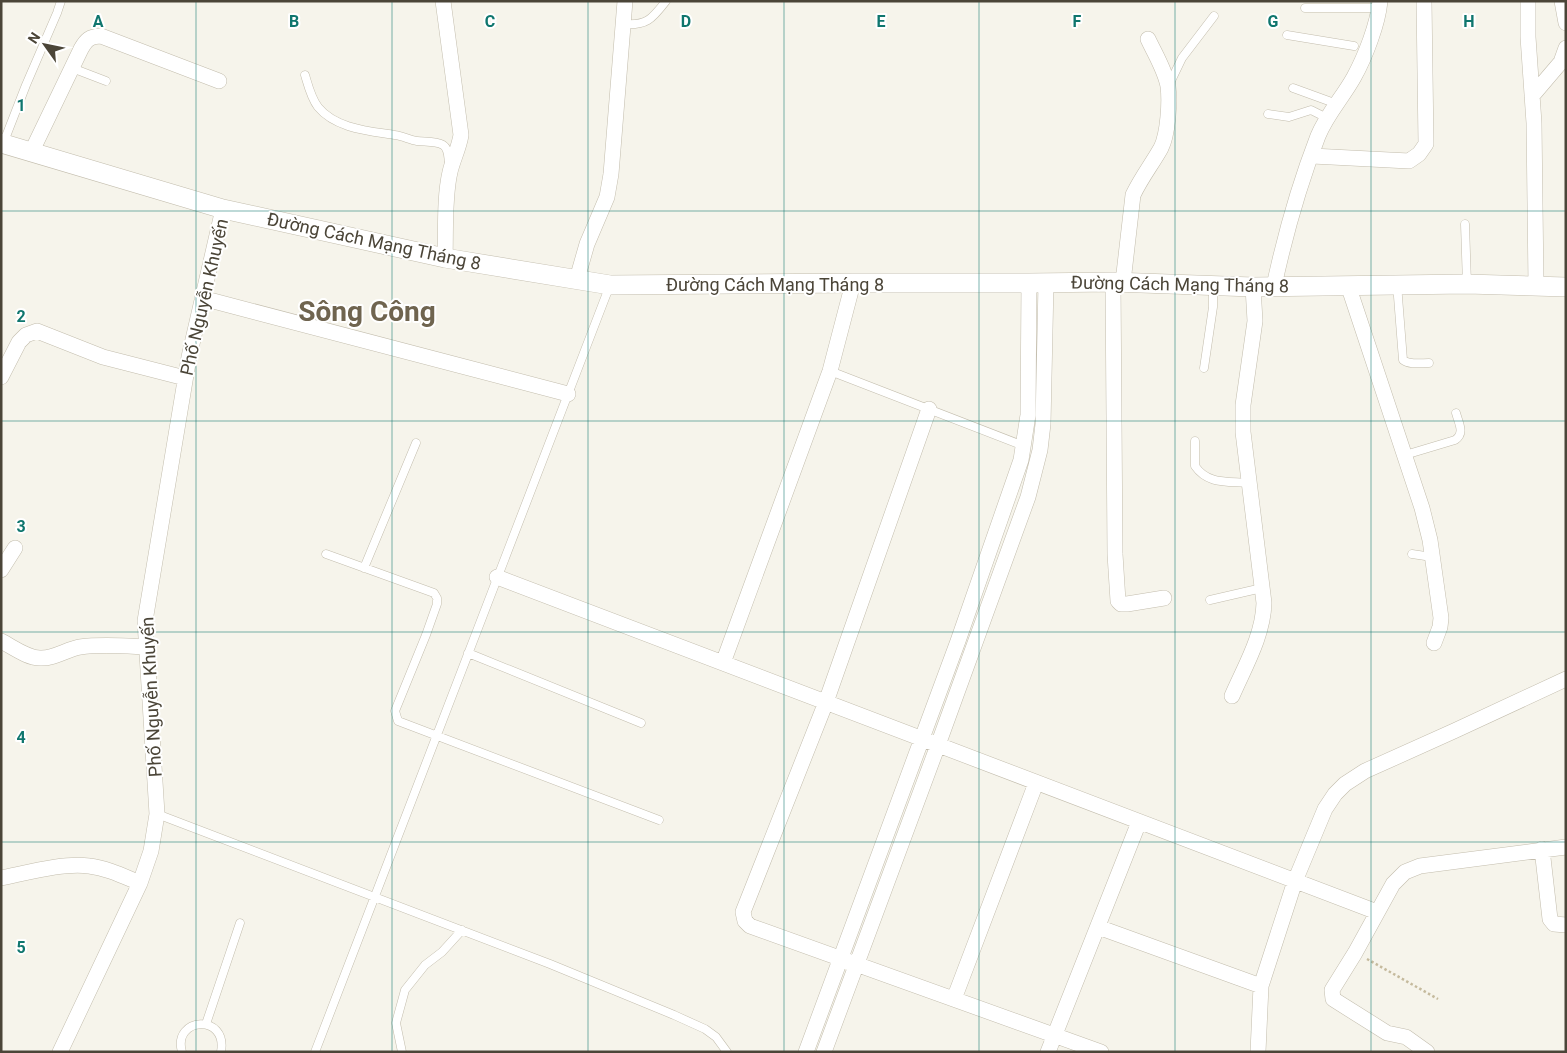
<svg xmlns="http://www.w3.org/2000/svg" width="1567" height="1053" viewBox="0 0 1567 1053" font-family="Roboto,sans-serif">
<rect width="100%" height="100%" fill="#f6f4eb"/>
<g fill="none" stroke-linecap="round" stroke-linejoin="round">
<g stroke="#c3bdad" stroke-width="9">
<path id="service" d="M1305,8H1379
M623,24C647,26 652,19 666,1
M1287,35L1354,46
M72,68L106,81
M305,75C308,85 311,98 318,107C336,129 370,131 395,135C403,136 410,140 417,141C425,142 436,141 443,145C449,149 448,157 449,163
M1169,85L1182,58L1214,16
M1293,88L1337,104
M1268,114L1289,117L1311,110L1327,118
M3,144L26,85L57,13L61,1
M1465,224L1467,284
M1397,284L1403,360C1409,365 1421,363 1429,363
M1204,368L1213,307V285
M830,371L1024,446
M1195,441V466C1208,485 1228,481 1249,483
M1405,455L1455,440C1465,433 1459,424 1456,413
M326,554L434,593L437,598V604L426,635L395,711L398,721L659,820
M1412,554L1432,557
M364,568L416,443
M1210,600L1262,588
M468,653L641,723
M157,814L550,964L674,1015L705,1029L716,1037L727,1052
M206,1024L240,923
M182,1052C172,1017 228,1013 221,1052
M315,1052L610,285
M402,1052L396,1023L405,990L425,965L442,952L462,930"/>
</g>
<g stroke="#c3bdad" stroke-width="16">
<path id="minor" d="M443,1L461,135C459,148 453,159 450,172C444,198 446,231 445,258
M1528,1V37L1534,123L1536,285
M1562,1L1566,23
M1532,96L1561,62L1566,48
M31,153L81,49C86,40 90,36 101,36L219,81
M1312,156L1409,161L1419,154L1426,144L1424,1
M577,279L587,244L607,197L611,174L625,1
M1113,282L1115,554L1118,601L1121,604H1127L1164,598
M1123,282L1133,195C1141,178 1152,164 1161,148C1168,134 1170,102 1168,86C1165,70 1155,54 1148,39
M1348,285L1422,508L1430,540L1441,618L1440,627L1434,643
M1274,286C1285,235 1299,185 1318,136C1327,114 1343,97 1354,77C1365,57 1378,24 1380,1
M202,298L568,394
M1,377L19,342L26,335L37,331L103,357L185,378
M929,409L826,702L743,912L745,921L750,926L1101,1052
M1,570L15,548
M497,577L1377,912
M1,641C13,647 27,658 40,658C54,659 67,649 80,647C102,644 125,646 146,647
M723,663L830,371L853,283
M1232,696C1245,666 1263,636 1264,603L1243,432V405L1255,321L1253,287
M1542,849L1550,919L1554,924L1566,925
M1,878C26,873 65,862 89,866C107,868 123,876 140,883
M1098,927L1261,986
M954,999L1036,783
M60,1052L140,883L151,851L157,814L145,621L189,357L223,209
M806,1052L958,641L1021,460L1028,415L1029,283
M824,1052L938,745L1028,497L1040,450L1043,424L1046,283
M1048,1052L1139,822
M1258,1052L1261,986L1295,881L1325,809L1335,794L1345,784L1365,771L1454,731L1566,679
M1427,1052L1406,1037L1387,1033L1333,999L1332,990L1355,953L1393,884L1405,872L1420,866L1566,847"/>
</g>
<g stroke="#c3bdad" stroke-width="20">
<path id="tertiary" d="M1,143L223,209L445,258L610,285L853,283H1029L1113,282L1253,287L1467,284L1566,287"/>
</g>
<path stroke="#c5ba9d" stroke-width="2.5" stroke-dasharray="2.5 2.5" stroke-linecap="butt" d="M1367,959L1438,999"/>
<use href="#service" stroke="#fff" stroke-width="8"/>
<use href="#minor" stroke="#fff" stroke-width="15"/>
<use href="#tertiary" stroke="#fff" stroke-width="19"/>
</g>
<path fill="none" stroke="#0f766e" stroke-width="1" stroke-opacity="0.55" d="M196,1V1052M392,1V1052M588,1V1052M784,1V1052M979,1V1052M1175,1V1052M1371,1V1052M1,211H1566M1,421H1566M1,632H1566M1,842H1566"/>
<g text-anchor="middle" dominant-baseline="central" stroke-width="4" stroke-linejoin="round" paint-order="stroke">
<g font-size="18" fill="#4b4538" stroke="#fff">
<text transform="translate(374 241) rotate(12)">Đường Cách Mạng Tháng 8</text>
<text x="775" y="284">Đường Cách Mạng Tháng 8</text>
<text transform="translate(1180 284) rotate(1)">Đường Cách Mạng Tháng 8</text>
<text transform="translate(204 297) rotate(-77)">Phố Nguyễn Khuyến</text>
<text transform="translate(151 697) rotate(-93)">Phố Nguyễn Khuyến</text>
</g>
<g font-size="28" font-weight="bold" fill="#6f644f" stroke="#fff">
<text x="367" y="311">Sông Công</text>
</g>
</g>
<g font-size="16" text-anchor="middle" font-weight="bold" fill="#0f766e" stroke="#fff" stroke-width="4" stroke-linejoin="round" paint-order="stroke">
<text x="98" y="27">A</text>
<text x="294" y="27">B</text>
<text x="490" y="27">C</text>
<text x="686" y="27">D</text>
<text x="881" y="27">E</text>
<text x="1077" y="27">F</text>
<text x="1273" y="27">G</text>
<text x="1469" y="27">H</text>
<text x="21" y="111">1</text>
<text x="21" y="322">2</text>
<text x="21" y="532">3</text>
<text x="21" y="743">4</text>
<text x="21" y="953">5</text>
</g>
<rect width="1567" height="1053" fill="none" stroke="#4b4538" stroke-width="5"/>
<g transform="translate(45 45) rotate(303)" stroke="#ffffff" stroke-width="4" paint-order="stroke">
<path d="M0-4L9 19L0 12L-9 19Z" fill="#4b4538"/>
<text y="-8" font-size="14" font-weight="bold" text-anchor="middle" fill="#4b4538">N</text>
</g>
</svg>
